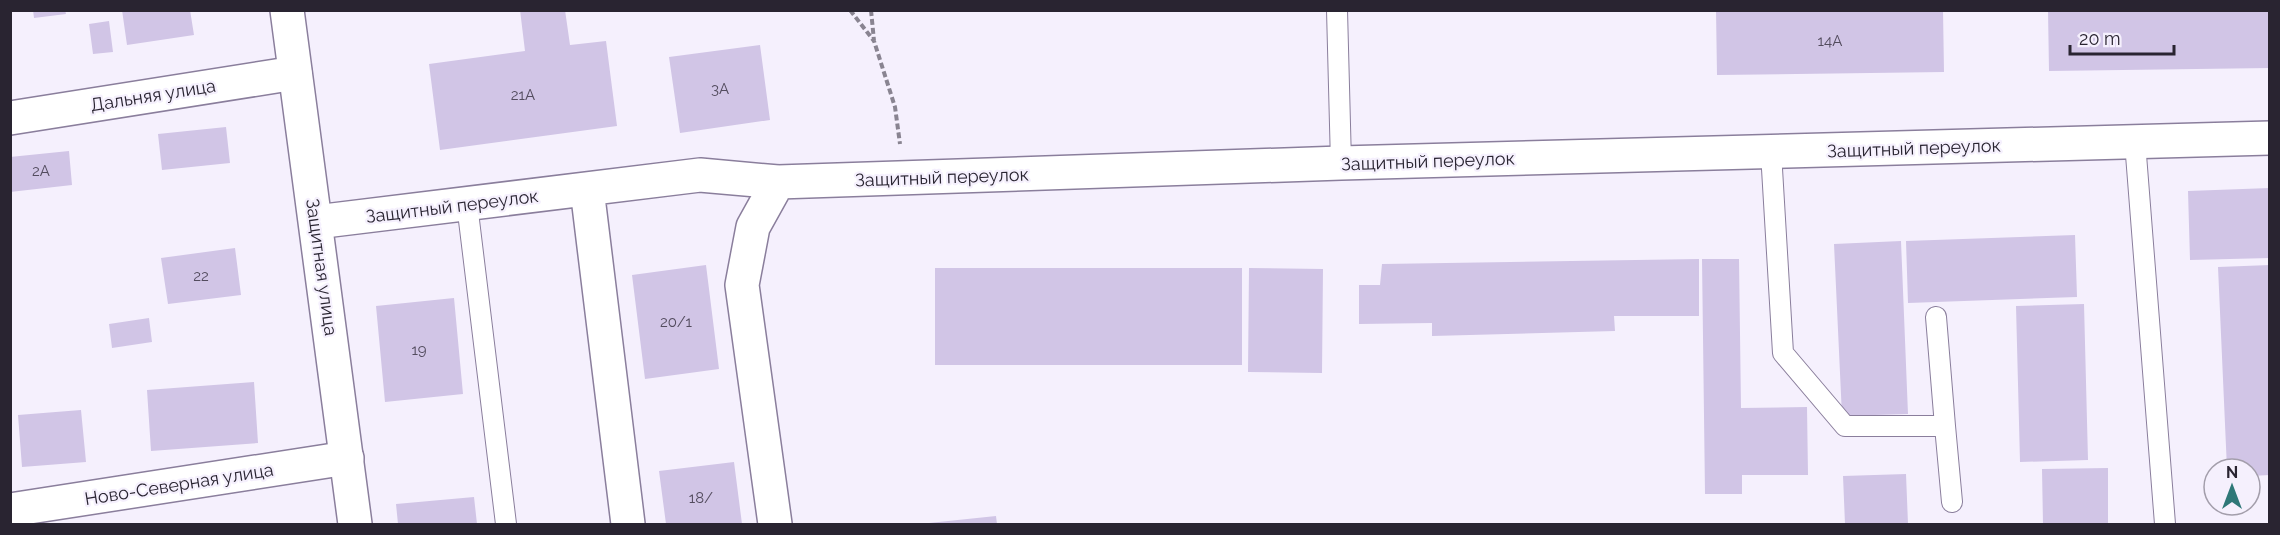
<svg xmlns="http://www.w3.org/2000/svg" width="2280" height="535" viewBox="0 0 2280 535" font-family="Raleway,sans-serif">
<rect width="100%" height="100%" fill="#f5f0fd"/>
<path fill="#d1c5e6" d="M33,10H65L66,14L34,18Z
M122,10H190L194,35L127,45Z
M520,10H565L570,45L606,41L617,126L440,150L429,64L525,51Z
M1716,10H1943L1944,72L1717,75Z
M2048,10H2270V68L2049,71Z
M109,21L113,52L93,54L89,24Z
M760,45L770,120L680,133L669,57Z
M226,127L230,163L162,170L158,134Z
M69,151L72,185L10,192V157Z
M2270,188V258L2190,260L2188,191Z
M2075,235L2077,297L1908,303L1906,241Z
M1901,241L1908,414L1842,416L1834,244Z
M235,248L241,295L168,304L161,258Z
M1699,259V316H1614L1615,331L1432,336V323L1359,324V285H1380L1382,264Z
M1702,259H1739L1741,408L1807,407L1808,475H1742V494H1705Z
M706,265L719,369L645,379L632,275Z
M2270,265V475L2250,476V469H2227L2218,267Z
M935,268H1242V365H935Z
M1249,268L1323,269L1322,373L1248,372Z
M454,298L463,394L385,402L376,306Z
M2084,304L2088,460L2020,462L2016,306Z
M149,318L152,342L112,348L109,324Z
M254,382L258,443L151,451L147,390Z
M81,410L86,462L22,467L18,415Z
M734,462L742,524H666L659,471Z
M2108,468V524H2043L2042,469Z
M1906,474L1908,524H1845L1843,476Z
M474,497L477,524H398L396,504Z
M996,516L997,524H929V523Z"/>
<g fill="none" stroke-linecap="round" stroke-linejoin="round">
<g stroke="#8a7e9c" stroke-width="22">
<path id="lane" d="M1337,10L1341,163
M2135,142L2165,524
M1771,152L1783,353L1845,426H1945L1936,317
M467,204L506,524
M1945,426L1952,502"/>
</g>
<g stroke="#8a7e9c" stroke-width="36">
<path id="street" d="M10,118L295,73
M587,189L628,524
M316,222L700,175L778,182L1341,163L2270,138
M10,510L347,458
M775,524L742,285L753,227L778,182"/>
</g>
<g stroke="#8a7e9c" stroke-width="36">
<path id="secondary" d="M287,10L355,524"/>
</g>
<path stroke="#898491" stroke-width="4" stroke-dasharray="6 3" stroke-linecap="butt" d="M850,10L874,41
M871,10L874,41L895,107L900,144"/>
<use href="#lane" stroke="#fff" stroke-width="20"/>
<use href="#street" stroke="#fff" stroke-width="33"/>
<use href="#secondary" stroke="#fff" stroke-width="33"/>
</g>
<g text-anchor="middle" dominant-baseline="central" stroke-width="4.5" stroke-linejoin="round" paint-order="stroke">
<g font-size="15" fill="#534c5e">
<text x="1830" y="41">14А</text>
<text x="720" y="89">3А</text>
<text x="523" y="95">21А</text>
<text x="41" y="171">2А</text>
<text x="201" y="276">22</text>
<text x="676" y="322">20/1</text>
<text x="419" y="350">19</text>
<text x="701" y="498">18/</text>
</g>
<g font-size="18" fill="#292431" stroke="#f5f0fd">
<text transform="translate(153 95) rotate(-9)">Дальняя улица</text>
<text transform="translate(1914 148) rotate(-2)">Защитный переулок</text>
<text transform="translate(1428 161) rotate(-2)">Защитный переулок</text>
<text transform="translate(942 177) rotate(-2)">Защитный переулок</text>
<text transform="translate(452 206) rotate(-7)">Защитный переулок</text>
<text transform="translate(322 267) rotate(82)">Защитная улица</text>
<text transform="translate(179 484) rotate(-9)">Ново-Северная улица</text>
</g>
</g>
<rect width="2280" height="535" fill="none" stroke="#292431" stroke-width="24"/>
<g transform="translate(2232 487)"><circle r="28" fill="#f5f0fd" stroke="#a39eab" stroke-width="1.5"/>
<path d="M0-4.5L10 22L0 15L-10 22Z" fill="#2f7878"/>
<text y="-9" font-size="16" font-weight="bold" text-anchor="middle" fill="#292431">N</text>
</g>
<path d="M2070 45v9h104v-9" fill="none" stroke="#292431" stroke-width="3"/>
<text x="2079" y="45" font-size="18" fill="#292431" stroke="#f5f0fd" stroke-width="4.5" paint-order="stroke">20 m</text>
</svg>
